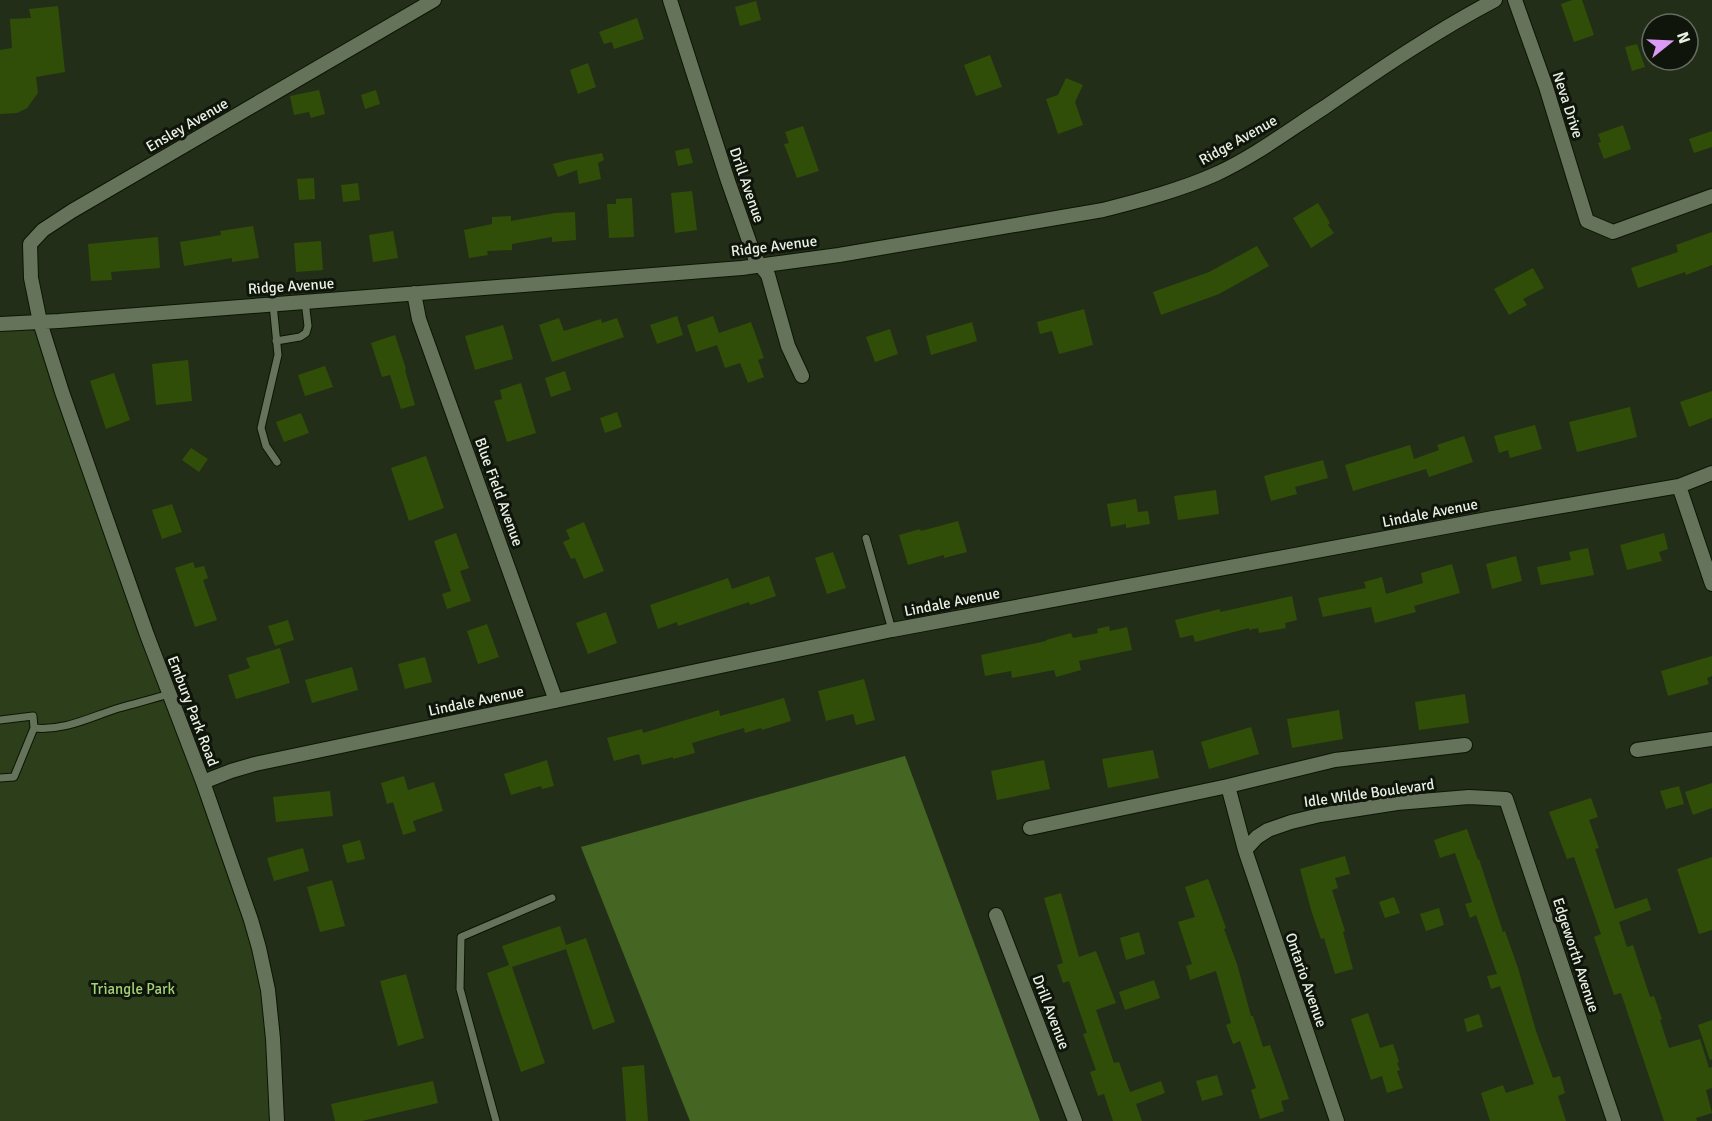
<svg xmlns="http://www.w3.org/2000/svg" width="1712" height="1121" viewBox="0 0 1712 1121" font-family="Signika,sans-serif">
<rect width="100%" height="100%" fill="#232e19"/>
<path fill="#2c3f1a" d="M40,322L259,948L277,1121H0V324Z"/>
<path fill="#456523" d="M905,756L1040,1121H690L581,847Z"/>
<path fill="#304e07" d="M1572,0H1582L1594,35L1574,42L1561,4Z
M756,1L761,20L740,26L735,7Z
M58,6L65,72L36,77L38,93L27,108L17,113L0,114V50L12,48L10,19L31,18L29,9Z
M637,18L644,39L614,49L612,42L604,44L599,32Z
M1637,44L1645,67L1632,71L1625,47Z
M990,55L1002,87L976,96L964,65Z
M588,63L596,87L578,94L570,70Z
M1066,78L1083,85L1075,102L1083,125L1058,134L1046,99L1058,95Z
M319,90L325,114L311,118L309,112L294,115L290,96Z
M376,90L380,104L365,109L361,95Z
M1623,125L1631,149L1604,159L1598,143L1601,142L1598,134Z
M803,126L819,171L797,178L784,144L789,143L785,132Z
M1712,131V147L1694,153L1689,139Z
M689,148L693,163L678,166L675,151Z
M602,153L604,160L598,163L601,179L579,184L577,170L558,177L553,164L567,160Z
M314,178L315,199L299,200L297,179Z
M358,183L360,200L343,202L341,185Z
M692,191L697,230L675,233L671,193Z
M632,198L634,237L609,238L607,204H616V199Z
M1318,203L1330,223L1328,225L1334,233L1311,248L1293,218Z
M575,212L576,240L552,242V237L512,244V250L487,251L488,255L469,258L464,230L492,224V217L511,216V221L555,213Z
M253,226L259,258L232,262V258L184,266L180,242L221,235L220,231Z
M393,231L398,258L373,262L369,235Z
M1712,232V265L1686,275L1685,272L1638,288L1631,268L1678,252L1676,245Z
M158,237L160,268L111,272L112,280L91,281L88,244Z
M321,241L323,270L296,272L294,243Z
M1257,246L1269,266L1219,294L1161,315L1153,292L1209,272Z
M1533,268L1544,288L1523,299L1527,305L1509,315L1494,289Z
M1084,309L1093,345L1059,354L1052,331L1040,334L1037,322Z
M677,316L683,335L657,344L650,325Z
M713,316L719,333L751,322L764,358L758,360L764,377L748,383L740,363L725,368L717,345L696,352L687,325Z
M559,318L564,331L601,319L602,323L617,318L624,337L552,362L539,325Z
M972,322L977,341L931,355L926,336Z
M503,325L513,359L475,370L465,336Z
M890,329L898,354L875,362L866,337Z
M395,335L406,369L405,370L415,405L401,409L390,375L382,377L371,343Z
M188,360L192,401L156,405L152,364Z
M325,366L333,387L305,396L298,375Z
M565,371L571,390L551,397L545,378Z
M114,373L130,420L106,429L90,381Z
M521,383L536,433L507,442L494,401L502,399L500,390Z
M1712,391V418L1689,427L1680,402Z
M1630,407L1637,437L1577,452L1569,422Z
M617,412L622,427L605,433L600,418Z
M301,413L309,433L284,442L276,422Z
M1535,425L1542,449L1510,458L1508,450L1499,453L1494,436Z
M1464,436L1473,462L1429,477L1426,469L1353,491L1345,465L1410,445L1414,459L1439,450L1437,445Z
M191,448L208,459L199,472L182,460Z
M426,456L444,508L409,521L391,468Z
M1323,460L1328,478L1295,487L1297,494L1271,501L1264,476Z
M1216,490L1219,514L1178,520L1174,496Z
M1136,499L1138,512L1148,511L1150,524L1126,528V524L1111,527L1107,504Z
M172,504L182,532L162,539L152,510Z
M958,521L967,552L944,558V555L908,565L899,535L920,529L921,531Z
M584,522L604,571L584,579L575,558L571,559L563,542L570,539L566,530Z
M456,533L469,568L460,571L471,601L447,609L442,594L451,591L434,541Z
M1664,533L1668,549L1659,552L1662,561L1627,570L1620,545Z
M1588,548L1594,575L1541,585L1537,567L1571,560L1569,552Z
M833,552L846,588L827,594L815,558Z
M1516,556L1522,581L1492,589L1486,564Z
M193,562L195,568L204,566L208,578L203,580L217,620L195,627L175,568Z
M1452,564L1460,593L1414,606L1416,612L1375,623L1371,607L1323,617L1318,598L1366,588L1364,582L1382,577L1386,594L1423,583L1421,573Z
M769,576L776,596L750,605L749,602L678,626L677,622L658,629L650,605L728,578L732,589Z
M1292,596L1297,620L1285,623L1286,628L1259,633L1258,628L1249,630V628L1195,642L1193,635L1180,638L1175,620L1220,609V612Z
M606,612L617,643L588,654L576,623Z
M288,620L294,640L275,646L268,626Z
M487,624L499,657L478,664L467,631Z
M1109,626L1110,631L1127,627L1132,650L1079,661L1081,670L1056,677L1054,670L1012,678L1011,671L985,676L981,655L1046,641V640L1071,633L1073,638L1098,633L1097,629Z
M280,648L290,683L236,699L228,675L250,668L246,658Z
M1712,656V676L1707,678L1709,684L1668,696L1661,671Z
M425,657L432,682L405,689L398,664Z
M352,667L358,690L312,703L305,680Z
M864,679L875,720L856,725L853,714L826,721L818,691Z
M1465,694L1469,723L1419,730L1415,702Z
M784,698L791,721L762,730L761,728L745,733L744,728L692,743L695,753L673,759V757L642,765L639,754L614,761L607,738L642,729L643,733L719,710L720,716Z
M1339,710L1343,739L1292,748L1287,719Z
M1251,727L1259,754L1209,769L1201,742Z
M1153,750L1159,778L1108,788L1102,759Z
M547,760L554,786L542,789L541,786L511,795L504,774Z
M1044,760L1050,789L997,800L991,771Z
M404,776L408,790L434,782L443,811L413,821L416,831L403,835L393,802L387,804L381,783Z
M1712,783V808L1693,815L1685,792Z
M1679,786L1684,804L1666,809L1660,791Z
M330,791L333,816L276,822L273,797Z
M1591,798L1598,817L1589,820L1599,848L1595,849L1615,909L1647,898L1651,910L1619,922L1627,947L1633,945L1650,997L1654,996L1662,1019L1660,1020L1669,1048L1700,1039L1709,1068L1712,1067V1088L1706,1090L1712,1113L1696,1118L1697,1121H1664L1621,993L1614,995L1594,937L1601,934L1574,857L1567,859L1549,812Z
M1467,829L1478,860L1479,859L1503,932L1505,931L1518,968L1536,1031L1553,1078L1560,1076L1565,1093L1558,1096L1566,1121H1490L1481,1093L1503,1085L1506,1093L1534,1084L1500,986L1491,989L1487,976L1497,974L1476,915L1470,918L1465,904L1472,902L1455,853L1440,858L1434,840Z
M360,840L365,859L347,863L342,845Z
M303,848L309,871L274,881L267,858Z
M1345,856L1350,874L1335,878L1338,888L1332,890L1345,931L1343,932L1353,969L1335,974L1324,938L1321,939L1312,913L1300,869Z
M1712,857V930L1699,934L1677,869Z
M1208,879L1226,928L1224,929L1237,964L1251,1016H1253L1263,1047L1270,1045L1289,1099L1281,1101L1284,1111L1260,1119L1251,1090L1256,1088L1240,1041L1233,1044L1226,1025L1231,1023L1216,971L1190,980L1186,966L1192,964L1178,922L1195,917L1185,887Z
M332,880L345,926L320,932L307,887Z
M1061,893L1079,957L1096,951L1116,1003L1096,1010L1114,1063L1119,1062L1130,1092L1161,1081L1165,1093L1136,1104L1142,1121H1113L1104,1094L1098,1096L1090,1072L1096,1070L1083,1034L1087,1033L1069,981L1063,983L1057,965L1063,963L1044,898Z
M1394,897L1400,913L1385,918L1379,902Z
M1439,908L1444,925L1426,931L1420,914Z
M560,926L566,945L586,938L615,1022L593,1030L566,949L512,967L545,1063L521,1072L487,973L509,965L502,946Z
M1139,932L1145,954L1126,960L1120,938Z
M406,974L424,1038L398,1046L380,981Z
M1154,980L1160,998L1125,1010L1119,992Z
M1368,1013L1380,1048L1393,1044L1399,1062L1397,1063L1400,1070L1397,1071L1403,1088L1387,1093L1382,1076L1371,1080L1351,1019Z
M1479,1014L1483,1027L1467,1032L1464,1019Z
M1712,1020V1059L1710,1060L1698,1025Z
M644,1065L648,1121H626L622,1067Z
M1217,1075L1223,1095L1202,1101L1196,1081Z
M433,1081L438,1103L362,1121H335L331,1104Z"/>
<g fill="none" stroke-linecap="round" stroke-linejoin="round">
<g stroke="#0c1603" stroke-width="9">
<path id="lane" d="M273,304L278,355L261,428L266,446L277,462
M276,341L300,337L306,333L308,326L305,301
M866,538L892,630
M0,720L33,716L34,728L14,777L0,778
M34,728C65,731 90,717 119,708C136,703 153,699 169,694
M496,1121L460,989L461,937L552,898"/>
</g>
<g stroke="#0c1603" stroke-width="16">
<path id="street" d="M670,0L728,181L755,258L768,275L788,346L802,376
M1515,0L1546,87L1587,221L1613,232L1712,196
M414,293L419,319L556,701
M0,324L59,321L742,268L839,255L1103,210C1142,200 1180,190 1216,174C1255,156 1289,130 1325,107C1380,69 1436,31 1495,0
M1679,486L1712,584
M1637,750L1712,739
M203,782L231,771L255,764L892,630L1493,518L1679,486L1712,473
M1030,828L1228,786
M1245,850L1257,837L1268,830L1291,822L1320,815L1397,803L1469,797L1506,799L1614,1121
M996,915L1075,1121
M277,1121L273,1039L268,990L259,948L251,920L203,782L147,635L62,392L40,322L31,278L30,244L43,230L72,211L434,0
M1337,1121L1245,850L1228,786L1335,760L1465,745"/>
</g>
<use href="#lane" stroke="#66735b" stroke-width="7"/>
<use href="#street" stroke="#66735b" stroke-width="14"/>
</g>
<g text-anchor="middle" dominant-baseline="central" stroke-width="6" stroke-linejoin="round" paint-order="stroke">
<g font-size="15" fill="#e9f1e3" stroke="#0f150b">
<text transform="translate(1568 105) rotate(72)">Neva Drive</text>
<text transform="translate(187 125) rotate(-30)">Ensley Avenue</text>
<text transform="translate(1238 140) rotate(-29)">Ridge Avenue</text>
<text transform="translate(747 185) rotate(71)">Drill Avenue</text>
<text transform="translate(774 246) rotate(-7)">Ridge Avenue</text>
<text transform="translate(291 286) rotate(-4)">Ridge Avenue</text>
<text transform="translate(499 492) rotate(70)">Blue Field Avenue</text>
<text transform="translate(1430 513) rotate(-11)">Lindale Avenue</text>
<text transform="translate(952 602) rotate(-11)">Lindale Avenue</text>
<text transform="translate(476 701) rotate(-12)">Lindale Avenue</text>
<text transform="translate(193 711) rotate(69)">Embury Park Road</text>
<text transform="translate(1369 793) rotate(-8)">Idle Wilde Boulevard</text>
<text transform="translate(1576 955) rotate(72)">Edgeworth Avenue</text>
<text transform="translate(1306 980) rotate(71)">Ontario Avenue</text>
<text transform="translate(1051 1012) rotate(69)">Drill Avenue</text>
</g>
<g font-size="15" fill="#a3d377" stroke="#0f150b">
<text x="133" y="989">Triangle Park</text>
</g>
</g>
<g transform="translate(1670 42) rotate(72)"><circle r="28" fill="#0f150b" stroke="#666d61" stroke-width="1.5"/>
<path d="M0-4.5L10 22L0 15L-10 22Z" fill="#da9af6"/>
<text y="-9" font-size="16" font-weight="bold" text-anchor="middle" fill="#e9f1e3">N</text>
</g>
</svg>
